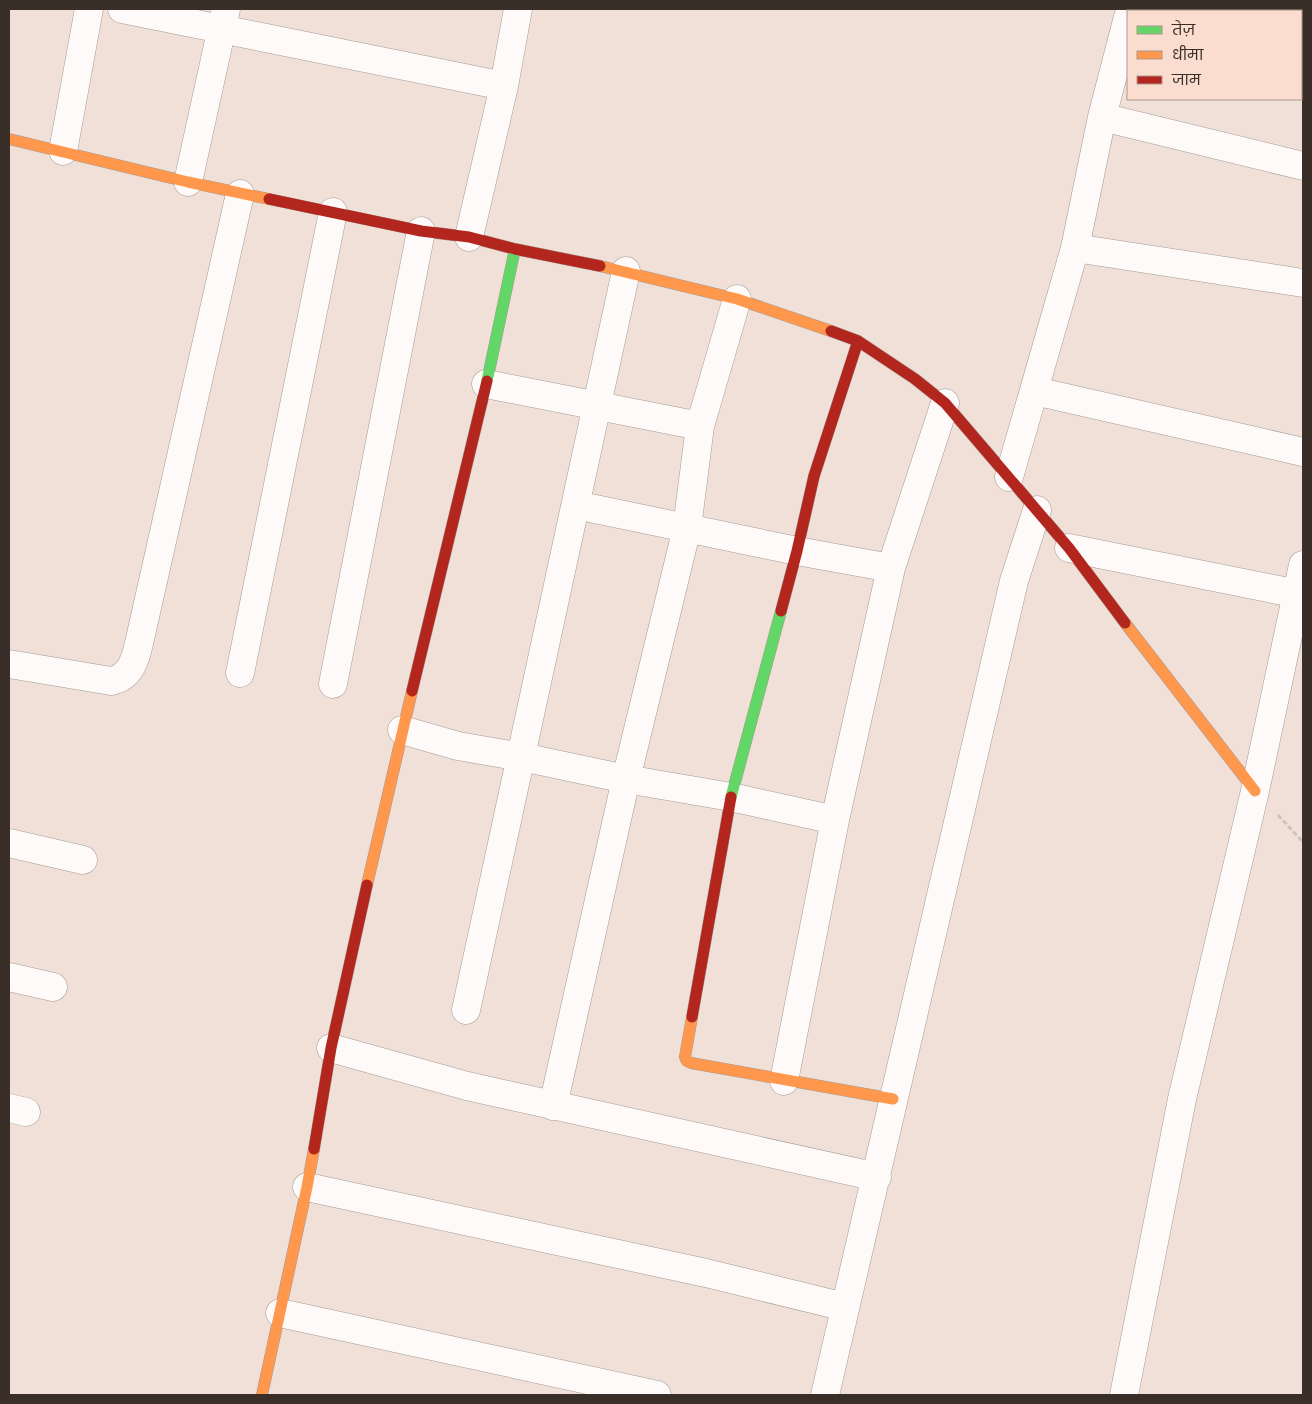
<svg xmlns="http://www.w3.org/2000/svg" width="1312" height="1404" viewBox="0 0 1312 1404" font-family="Poppins,'Noto Sans Devanagari',sans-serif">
<rect width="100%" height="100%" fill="#f0e0d8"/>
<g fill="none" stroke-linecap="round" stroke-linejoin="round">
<g stroke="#a59a93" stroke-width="29">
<path id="street" d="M122,9L504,86
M1232,9L1242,11
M1301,26H1303
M1102,117L1303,166
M63,151L89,9
M188,182L226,9
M469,237L504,86L518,9
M1075,248L1303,283
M486,384L700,426
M1035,391L1303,452
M1009,477L1075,248L1102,117L1128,17
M576,505L797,551L891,568
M1069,548L1298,594
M9,664L111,681C132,677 136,657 140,639L240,194
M240,673L333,212
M333,684L421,231
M402,730L458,746L522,757L626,779L731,797L835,820
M9,843L83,860
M9,977L53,987
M466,1010L626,271
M331,1048L467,1086L877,1177
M784,1081L835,820L891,568L945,403
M553,1106L626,779L687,528L700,426L737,299
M9,1108L26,1112
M307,1187L706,1273L845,1307
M280,1313L657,1395
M825,1395L1014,581L1037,510
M1124,1395L1182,1099L1255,791L1303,565"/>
</g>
<g stroke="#a59a93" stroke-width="12">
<path id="fast" d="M487,381L515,249
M731,797L781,611"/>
</g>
<g stroke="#a59a93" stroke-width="12">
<path id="slow" d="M9,139L188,182L269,199
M600,266L737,299L831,331
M1125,623L1255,791
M367,885L412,691
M692,1017L685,1057L687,1061L691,1063L893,1099
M262,1395L307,1187L314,1149"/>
</g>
<g stroke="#a59a93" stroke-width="12">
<path id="jam" d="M269,199L421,231L469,237L515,249L600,266
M831,331L858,341L915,379L945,403L1069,548L1125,623
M781,611L797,551L814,476L858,341
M412,691L487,381
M692,1017L731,797
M314,1149L331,1048L367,885"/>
</g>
<path stroke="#c9c4c0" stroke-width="3" stroke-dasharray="5 2.5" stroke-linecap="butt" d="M1278,815L1303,842"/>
<use href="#street" stroke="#fdfaf9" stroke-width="28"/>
<use href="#fast" stroke="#63d668" stroke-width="11"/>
<use href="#slow" stroke="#ff974d" stroke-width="11"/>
<use href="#jam" stroke="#b3261e" stroke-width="11"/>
</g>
<rect width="1312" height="1404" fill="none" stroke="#392e28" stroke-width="20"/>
<rect x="1127" y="10" width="175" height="90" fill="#faddce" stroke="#ad978c"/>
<rect x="1137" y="26" width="25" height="8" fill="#63d668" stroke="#ad978c"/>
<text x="1172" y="35" font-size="15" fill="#392e28">तेज़</text>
<rect x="1137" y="51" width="25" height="8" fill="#ff974d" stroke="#ad978c"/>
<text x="1172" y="60" font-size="15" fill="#392e28">धीमा</text>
<rect x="1137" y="76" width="25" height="8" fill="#b3261e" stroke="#ad978c"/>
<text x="1172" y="85" font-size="15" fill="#392e28">जाम</text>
</svg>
